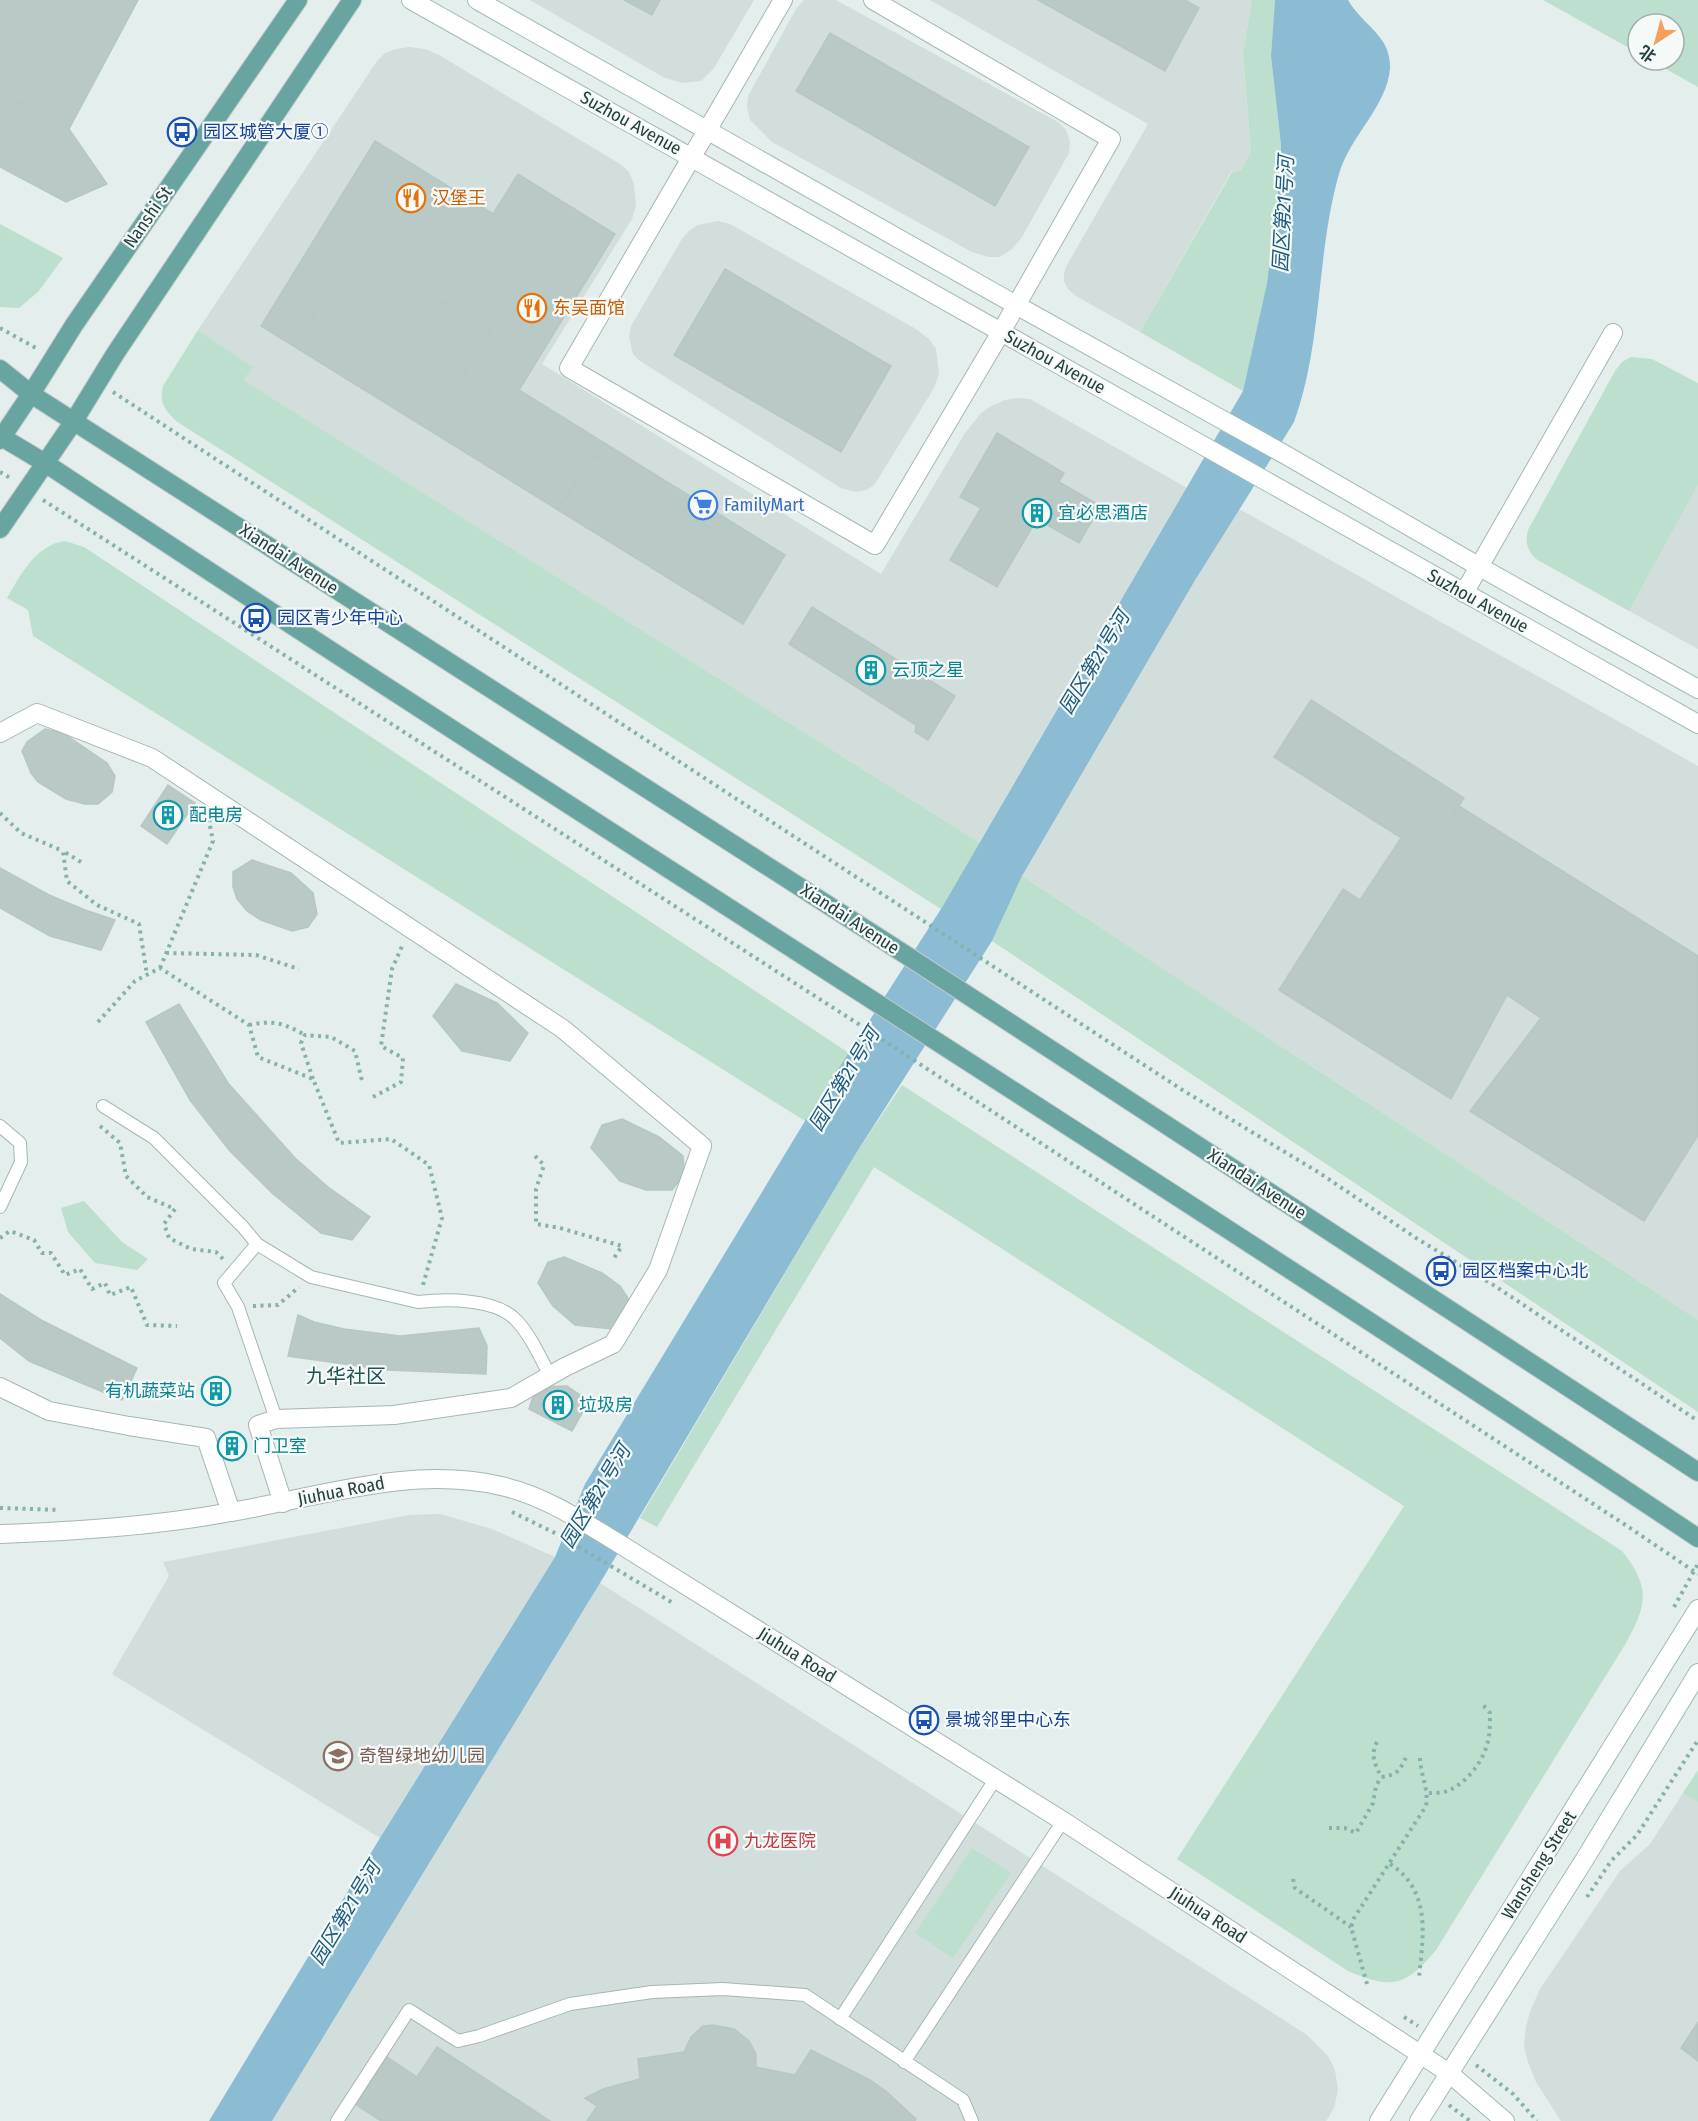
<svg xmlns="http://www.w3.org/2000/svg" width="1698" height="2121" viewBox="0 0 1698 2121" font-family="'Fira Sans Condensed','Noto Sans SC',sans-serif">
<rect width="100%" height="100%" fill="#e4eeec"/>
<path fill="#d2dedb" d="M530,0H754L714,68L701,81L682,83L663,77Z
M804,0H836L1058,122L1066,130L1070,142L1069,153L1022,237L1012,249L1000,257H989L972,252L772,142L750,120L747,107L748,96L796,9Z
M930,0H1252L1243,53L1251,152L1241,170L1231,172L1140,332L1076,296L1068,289L1064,281V273L1067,265L1148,124Z
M409,47L425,49L439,55L620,164L629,172L634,184L636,206L632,219L542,364L881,574L965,433L981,413L991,406L1005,400L1017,398L1030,399L1187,488L980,843L242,380L253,367L198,330L377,61L385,53L396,49Z
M718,221L730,224L916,329L929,339L936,349L939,374L934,388L878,479L873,486L866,490L856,492L841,488L640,361L633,354L629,337L631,326L682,239L690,230L698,225Z
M1698,485V649L1629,611Z
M1239,509L1698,766V1320L1022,876L1194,582Z
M440,1514L492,1529L555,1557L380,1838L112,1674L169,1576L163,1562L409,1515Z
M600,1583L1307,2035L1328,2056L1335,2070L1338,2090L1334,2108L1326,2121H272Z
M1683,1793L1698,1802V2121H1561L1536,2082L1528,2062L1524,2046L1526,2026L1531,2009L1540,1989L1620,1871L1650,1844Z"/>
<path fill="#bddfcd" d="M1252,0H1275L1271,56L1281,145L1280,176L1267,283L1243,391L1140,332L1232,172L1241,170L1251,152L1243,53Z
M1543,0H1698V87L1650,60H1674V24H1638V53Z
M0,224L63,258L38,292L19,308L0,307Z
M198,330L253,367L243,380L980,843L941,909L176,421C164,409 159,403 163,386Z
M1631,357L1652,359L1698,383V485L1629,611L1536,559C1527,550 1525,542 1528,530L1615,371L1622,362Z
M65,541L84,547L849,1053L805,1121L33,636L28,610L7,598C21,574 36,545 65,541Z
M1022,876L1698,1320V1412L992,941Z
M902,1085L1622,1551C1651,1587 1647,1605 1626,1643L1436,1950C1406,1986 1392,1990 1348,1971L1177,1859L1404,1506L874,1167L657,1527L640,1518L855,1155Z
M84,1201L122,1242L148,1259L137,1270L95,1263L68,1232L61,1208Z
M1698,1770V1802L1683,1793Z
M972,1848L1011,1873L953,1958L915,1933Z"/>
<path fill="#8cbbd4" d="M1275,0H1348C1362,25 1391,35 1390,68C1388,105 1350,136 1339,174C1316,254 1323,343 1294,422L1194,582L1022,876L992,941L855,1155L600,1583L272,2121H209L380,1838L555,1557L585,1484L805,1121L941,909L1243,391L1267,283L1280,176L1281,145L1271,56Z"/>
<path fill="#b9c9c5" stroke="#b6c8c4" stroke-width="1.5" d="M0,0H138L69,129L0,92Z
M624,0H660L652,15Z
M1038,0H1185L1199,8L1165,71Z
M830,33L1029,147L995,206L796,91Z
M0,92L69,129L107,184L66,202L0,167Z
M375,141L493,214L518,174L615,234L519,390L785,555L743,624L702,599L736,544L593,455L558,510L429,430L491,331L356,248L295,347L261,326Z
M356,248L491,331L429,430L295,347Z
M725,269L891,366L841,452L674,355Z
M997,433L1064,473L1059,482L1101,506L1079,543L1037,519L997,587L950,560L981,508L960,497Z
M593,455L736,544L702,599L558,510Z
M812,607L955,696L928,740L915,732L916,725L789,644Z
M1311,700L1464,798L1428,855L1274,757Z
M45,729L63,733L107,763L115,776L112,792L98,804H85L66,799L38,782L31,773L22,751L27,742Z
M168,785L195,803L167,844L141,826Z
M1459,806L1698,956V1135L1644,1221L1470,1111L1541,1018L1507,995L1451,1099L1279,990L1343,889L1360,900L1401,838L1428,855Z
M252,860L291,873L313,893L317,914L308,927L292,931L261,920L247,911L237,899L233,887V872Z
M0,868L49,895L85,910L115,920L101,950L50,936L0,908Z
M456,984L497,1003L528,1033L510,1061L462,1051L433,1016Z
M179,1004L228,1083L295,1158L328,1187L370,1217L352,1240L321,1233L272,1193L229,1150L190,1100L146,1022Z
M622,1119L659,1137L683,1156L684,1175L672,1190H646L620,1181L591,1148L602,1125Z
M564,1257L602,1273L620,1286L628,1298L631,1316L622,1330L575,1325L553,1306L538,1283L548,1262Z
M0,1294L41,1320L137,1368L122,1400L29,1361L0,1338Z
M298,1315L314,1322L344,1329L400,1336L479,1328L487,1346L486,1374L387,1370L288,1356Z
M223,1384L229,1398H209L202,1385Z
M567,1386L589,1401L572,1431L529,1409L536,1387Z
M235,1435L241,1454L238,1460L231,1457L222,1438Z
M1698,2022V2061L1681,2048Z
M713,2025L734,2029L749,2041L756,2054V2067L795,2075L811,2050L870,2080L887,2092L916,2119L915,2121H587L597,2106L585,2098L603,2089L640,2079L638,2059L684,2052L691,2037L703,2026Z
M437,2047L550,2121H381L355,2104L387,2057L417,2077Z"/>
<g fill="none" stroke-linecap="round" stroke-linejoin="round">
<g stroke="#a6b6b4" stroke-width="14">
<path id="service" d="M103,1106L154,1138L243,1227L257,1244L224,1283L238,1307L276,1419
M0,1126L20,1143L21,1162L0,1207
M257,1244L311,1277L418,1302C446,1299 495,1298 516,1320C531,1336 540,1357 550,1376
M840,2019L996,1778
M904,2062L1063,1821
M337,2121L409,2010L458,2041L479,2036L570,2004L652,1992L723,1989L805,1995L963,2100L972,2121"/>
</g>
<g stroke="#a6b6b4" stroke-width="20">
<path id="minor" d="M783,0L569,368L875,545L1001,332L1111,139L873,0
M1464,593L1613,333
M0,733L37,713L152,758L563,1029L702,1146L658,1270L613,1344L565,1367L511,1398L394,1415L276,1419L258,1425L283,1503
M0,1387L49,1411L129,1426L206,1438L231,1512"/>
</g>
<g stroke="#a6b6b4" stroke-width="20">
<path id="tertiary" d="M0,1534C78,1531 155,1526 231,1512C320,1497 411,1465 501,1486C546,1496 585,1523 623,1546L1063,1821L1449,2073L1505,2121"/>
</g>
<g stroke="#a2bab6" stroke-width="20">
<path id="secondary" d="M411,0L1698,724
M477,0L1016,305L1284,454L1478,566L1698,689
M1379,2121L1698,1609
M1419,2121L1583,1862L1698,1673"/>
</g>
<g stroke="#c1cac9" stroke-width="20">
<path id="primary" d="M0,369L31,394L906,955L1698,1472
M0,436L45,463C593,826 1151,1173 1698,1538
M0,440L31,394L74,325L298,0
M0,529L74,421L115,354L352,0"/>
</g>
<path stroke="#84b2ad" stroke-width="4" stroke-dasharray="3 4.5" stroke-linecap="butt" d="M0,328L36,348
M113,392L1184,1091L1318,1172L1416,1238L1495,1286L1698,1421
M0,472L12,479
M43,500L860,1025L1627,1526L1698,1574
M0,813L21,833L63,851
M81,862L63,851L67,881L97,905L139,924L147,975
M166,953L256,955L299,969
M160,968L213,841L209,821L211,819
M98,1022L135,981L160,968L249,1025L258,1057L313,1079L339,1143L391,1139L429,1165L442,1218L423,1285
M249,1025C273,1020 284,1023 305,1035
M313,1079L301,1043L305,1035L331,1037L355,1051L362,1081
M373,1097L401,1082L403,1058L381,1046L392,969L403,944
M100,1126L120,1143L126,1176L147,1197L175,1209L164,1224L169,1238L191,1249L216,1252L223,1259
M535,1156L544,1165L536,1189V1224L560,1228L622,1246L614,1258
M0,1238L10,1231L34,1240L42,1253H51L65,1275L80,1269L92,1289L105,1283L110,1295L131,1287L147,1325L177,1326
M253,1306L278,1305L299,1287
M0,1508L60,1510
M512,1512L557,1534L673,1603
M1674,1607L1698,1564
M1377,1742C1370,1755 1375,1764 1381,1777C1398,1775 1400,1770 1407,1755
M1429,1793C1435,1793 1442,1793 1447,1791C1468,1783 1486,1758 1489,1736C1490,1729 1490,1720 1490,1713L1483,1705
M1329,1828H1345L1356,1833L1373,1803L1376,1786L1381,1777
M1390,1864C1432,1891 1423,1936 1419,1978
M1293,1879L1295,1888L1351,1927
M1587,1897L1611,1861L1637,1835L1698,1740
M1367,1984L1351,1927L1354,1918L1426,1806C1429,1789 1420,1774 1420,1756
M1404,2017L1418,2026
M1476,2065L1513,2094L1537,2121
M1449,2105L1470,2121"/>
<use href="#service" stroke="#fff" stroke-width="12"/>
<use href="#minor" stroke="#fff" stroke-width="18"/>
<use href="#tertiary" stroke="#fff" stroke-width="18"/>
<use href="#secondary" stroke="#fff" stroke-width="18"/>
<use href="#primary" stroke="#68a4a0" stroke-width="18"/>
</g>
<defs>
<g id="bus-ring" transform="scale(1.5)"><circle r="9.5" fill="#f5faf9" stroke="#1a4fb4" stroke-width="1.5"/><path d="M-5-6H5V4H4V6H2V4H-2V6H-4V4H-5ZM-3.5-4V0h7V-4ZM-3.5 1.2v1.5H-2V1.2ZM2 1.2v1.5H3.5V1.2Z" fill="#1a4fb4"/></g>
<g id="restaurant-ring" transform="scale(1.5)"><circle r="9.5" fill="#f5faf9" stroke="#e8710a" stroke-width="1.5"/><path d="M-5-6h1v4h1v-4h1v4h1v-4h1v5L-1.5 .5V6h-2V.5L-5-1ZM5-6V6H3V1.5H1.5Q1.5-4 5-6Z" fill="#e8710a"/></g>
<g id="supermarket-ring" transform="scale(1.5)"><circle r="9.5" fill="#f5faf9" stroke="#3f7fe0" stroke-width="1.5"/><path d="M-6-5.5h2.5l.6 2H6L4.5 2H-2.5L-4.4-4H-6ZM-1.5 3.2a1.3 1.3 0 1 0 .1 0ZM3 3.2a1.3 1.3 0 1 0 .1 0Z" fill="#3f7fe0"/></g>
<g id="building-ring" transform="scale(1.5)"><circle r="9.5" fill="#f5faf9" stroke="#0f9aa8" stroke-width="1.5"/><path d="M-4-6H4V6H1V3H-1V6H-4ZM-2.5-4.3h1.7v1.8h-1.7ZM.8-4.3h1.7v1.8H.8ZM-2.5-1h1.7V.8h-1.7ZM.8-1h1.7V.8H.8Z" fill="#0f9aa8"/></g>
<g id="school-ring" transform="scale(1.5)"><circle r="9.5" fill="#f5faf9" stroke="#8d6e63" stroke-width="1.5"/><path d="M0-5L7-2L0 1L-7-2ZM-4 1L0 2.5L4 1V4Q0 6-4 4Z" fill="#8d6e63"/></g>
<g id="hospital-ring" transform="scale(1.5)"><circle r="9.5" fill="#f5faf9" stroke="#e0444e" stroke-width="1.5"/><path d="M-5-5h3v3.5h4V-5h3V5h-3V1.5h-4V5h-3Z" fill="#e0444e"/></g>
</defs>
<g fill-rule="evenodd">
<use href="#bus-ring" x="182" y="132"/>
<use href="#restaurant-ring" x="411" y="198"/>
<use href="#restaurant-ring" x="532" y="308"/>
<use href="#supermarket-ring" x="703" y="505"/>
<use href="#building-ring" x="1037" y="513"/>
<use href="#bus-ring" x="256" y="618"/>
<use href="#building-ring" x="871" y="670"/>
<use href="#building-ring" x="168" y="815"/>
<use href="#bus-ring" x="1441" y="1271"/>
<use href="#building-ring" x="216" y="1391"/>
<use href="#building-ring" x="558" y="1405"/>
<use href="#building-ring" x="232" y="1446"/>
<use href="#bus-ring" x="924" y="1720"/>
<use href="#school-ring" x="338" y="1756"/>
<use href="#hospital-ring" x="723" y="1841"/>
</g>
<g text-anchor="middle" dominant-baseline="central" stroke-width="4.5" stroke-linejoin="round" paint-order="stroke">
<g font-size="18" fill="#23403e" stroke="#f5faf9">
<text transform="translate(631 123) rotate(29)">Suzhou Avenue</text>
<text transform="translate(148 217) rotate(-55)">Nanshi St</text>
<text transform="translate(1055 362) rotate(29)">Suzhou Avenue</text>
<text transform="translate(289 559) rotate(33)">Xiandai Avenue</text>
<text transform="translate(1478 601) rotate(29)">Suzhou Avenue</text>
<text transform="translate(850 919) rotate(33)">Xiandai Avenue</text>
<text transform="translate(1257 1184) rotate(33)">Xiandai Avenue</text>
<text transform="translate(341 1491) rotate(-11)">Jiuhua Road</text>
<text transform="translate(797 1655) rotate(32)">Jiuhua Road</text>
<text transform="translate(1539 1865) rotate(-58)">Wansheng Street</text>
<text transform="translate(1208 1915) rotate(33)">Jiuhua Road</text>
</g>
<g font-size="18" fill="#164399" stroke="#f5faf9" text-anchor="start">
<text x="203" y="132">园区城管大厦①</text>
<text x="277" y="618">园区青少年中心</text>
<text x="1462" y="1271">园区档案中心北</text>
<text x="945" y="1720">景城邻里中心东</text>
</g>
<g font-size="18" fill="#c56008" stroke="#f5faf9" text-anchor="start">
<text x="432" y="198">汉堡王</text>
<text x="553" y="308">东吴面馆</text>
</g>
<g font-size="18" fill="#366cbe" stroke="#f5faf9" text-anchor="start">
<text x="724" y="505">FamilyMart</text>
</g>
<g font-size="18" fill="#0d838f" stroke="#f5faf9" text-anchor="start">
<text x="1058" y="513">宜必思酒店</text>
<text x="892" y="670">云顶之星</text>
<text x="189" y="815">配电房</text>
<text x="195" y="1391" text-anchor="end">有机蔬菜站</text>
<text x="579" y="1405">垃圾房</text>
<text x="253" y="1446">门卫室</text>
</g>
<g font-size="18" fill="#785e54" stroke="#f5faf9" text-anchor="start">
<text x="359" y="1756">奇智绿地幼儿园</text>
</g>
<g font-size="18" fill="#be3a42" stroke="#f5faf9" text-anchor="start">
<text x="744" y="1841">九龙医院</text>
</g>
<g font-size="20" font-style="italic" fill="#1b5b7e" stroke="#f5faf9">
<text transform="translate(1283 214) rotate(-87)">园区第21号河</text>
<text transform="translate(1094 662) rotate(-59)">园区第21号河</text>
<text transform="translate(844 1079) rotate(-59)">园区第21号河</text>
<text transform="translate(595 1496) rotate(-59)">园区第21号河</text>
<text transform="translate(345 1913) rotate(-59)">园区第21号河</text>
</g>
<g font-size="20" fill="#1e5351" stroke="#f5faf9">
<text x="346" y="1376">九华社区</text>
</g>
</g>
<g transform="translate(1656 42) rotate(216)"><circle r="28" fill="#f5faf9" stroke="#a1b0ae" stroke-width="1.5"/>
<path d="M0-4.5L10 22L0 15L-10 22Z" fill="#f59f5c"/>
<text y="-9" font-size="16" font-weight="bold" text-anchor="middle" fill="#23403e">北</text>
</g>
</svg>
